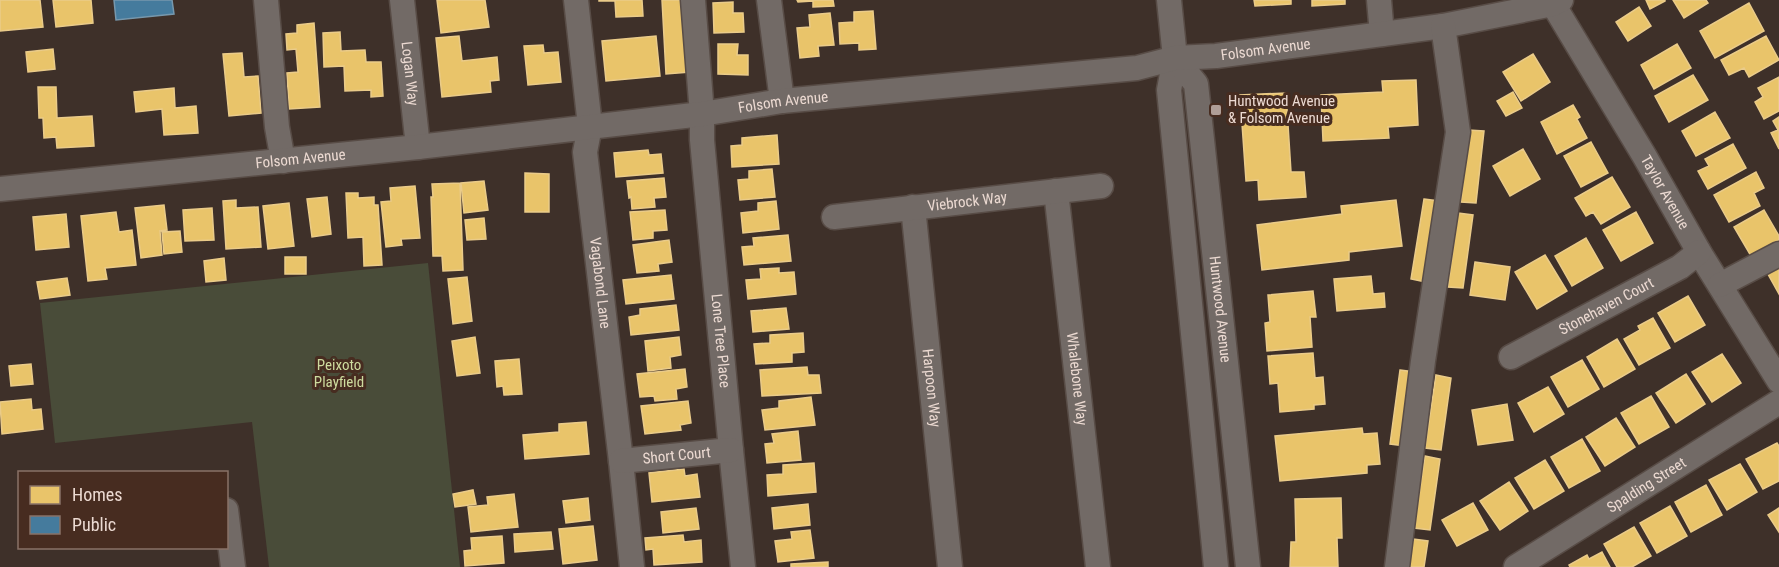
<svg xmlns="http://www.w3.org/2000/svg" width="1779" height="567" viewBox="0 0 1779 567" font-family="'Roboto Condensed',sans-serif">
<rect width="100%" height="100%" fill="#3e3029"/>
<path fill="#494c39" d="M428,263L460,567H269L252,422L55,443L40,303Z"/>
<path fill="#e9c46a" stroke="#eacb89" stroke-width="1.5" d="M0,0H40L43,27L0,31Z
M53,0H91L93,23L56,27Z
M437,0H485L489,27L441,33Z
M599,0H642L643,16L616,17L615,1H599Z
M662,0H686L690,72L666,74Z
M797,0H833L834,6L813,7V1L798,2Z
M1254,0H1291V4L1255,6Z
M1312,0H1345V4L1312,6Z
M1646,0H1665V1L1650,9Z
M1673,0H1706L1708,3L1684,18Z
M733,2V13H743L744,32L714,33L713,3Z
M1749,3L1764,31L1715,58L1700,31Z
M1639,7L1651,26L1628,41L1616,22Z
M873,11L876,49L859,50V43L840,44L839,23L854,22V12Z
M830,13L834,45L818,46L819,56L800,58L797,28L810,27L809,15Z
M314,23L320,107L289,109L287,73L298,72L296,49L287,50L286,34L297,33V25Z
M340,32L341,51L365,50L366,62H381L383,96L371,97V90L345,91L344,66L324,67L323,33Z
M459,36L462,61L497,57L499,80L490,81L491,92L442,97L436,38Z
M656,36L660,76L606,81L602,41Z
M1766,36L1779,60L1749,77L1744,68L1729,75L1721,60Z
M718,44H738L737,55H748V75L718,74Z
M1677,44L1691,68L1654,89L1641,65Z
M543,45L544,53L558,52L561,82L528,85L524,46Z
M53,49L55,69L28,72L26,52Z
M242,53L244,77L258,76L261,113L229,116L223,54Z
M1533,54L1550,82L1521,101L1503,72Z
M1693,75L1708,100L1669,122L1655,96Z
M1779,77V111L1764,119L1755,102L1763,97L1758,88Z
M1416,80L1418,125L1388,127L1389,138L1323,141L1321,95L1383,92L1382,81Z
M38,87H56L57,118L92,116L94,146L57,148L56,137L44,138L43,118H39Z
M174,88L175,108L196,106L198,133L164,135L162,109L136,112L134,92Z
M1513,92L1522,108L1506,116L1497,101Z
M1286,93L1291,172H1304L1306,197L1259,200L1258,180L1246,181L1240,95Z
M1573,105L1580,117L1577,119L1587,138L1557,154L1541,122Z
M1715,112L1730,138L1696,156L1682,131Z
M1779,117V149L1771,133L1778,130L1773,121Z
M1468,130L1484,131L1476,203L1461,202Z
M777,135L779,164L732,167L731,146L742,145V138Z
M1591,142L1608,173L1581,187L1564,156Z
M1733,144L1746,168L1708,189L1698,171L1709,166L1705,159Z
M1523,149L1540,179L1510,196L1493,166Z
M648,150L649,155L661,154L663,173L616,177L614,153Z
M772,169L775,197L740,200L738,180L749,179V171Z
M1756,172L1764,188L1754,193L1760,206L1729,222L1714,195Z
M525,173L549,174V212H525Z
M1612,177L1630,207L1601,224L1593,212L1586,216L1575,198Z
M664,178L666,197L654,198L655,207L632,209L631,197L629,198L627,181Z
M484,181L488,210L464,213L461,183Z
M460,183L463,270L443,271L442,256H433L431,197H433L432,184Z
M415,186L420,238L401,239L402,245L386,247L381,202L391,201L390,188Z
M346,193H358V198L374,197V205H378L382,265L364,266L363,237L348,238Z
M327,197L331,234L312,237L307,199Z
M1424,199L1439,201L1426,282L1411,279Z
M236,200V208L258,207L261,247L226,249L223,201Z
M1396,200L1402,246L1349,252V260L1262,270L1257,225L1342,214L1341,206Z
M776,201L779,229L743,233L741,213L758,211V203Z
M289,203L294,246L268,249L263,206Z
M164,205L167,230L160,231L162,255L141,258L135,208Z
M212,208L214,240L185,241L183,210Z
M665,210L667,230L653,231V238L633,240L630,212Z
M1764,210L1779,236V240L1751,256L1734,227Z
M116,212L119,232L132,230L136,265L105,268L107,279L88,281L81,216Z
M1636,212L1653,243L1621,261L1603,230Z
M1458,213L1473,215L1463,288L1448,287Z
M66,214L69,247L36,250L33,217Z
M484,218L486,239L467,240L465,220Z
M180,231L182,252L164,254L162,232Z
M788,235L791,261L744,265L742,247L754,246L753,238Z
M1586,238L1603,268L1572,286L1555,256Z
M669,240L672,262L658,264L659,271L637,273L633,245Z
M1545,255L1567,291L1537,309L1515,272Z
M285,257H306V274H285Z
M224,258L226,280L206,282L204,261Z
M1779,259V294L1764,267Z
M1475,262L1510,267L1505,300L1470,295Z
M779,268V273L794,272L796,294L748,299L746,280L761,279L760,269Z
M671,275L674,299L626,304L623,280Z
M1371,276L1373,294L1384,293L1385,307L1337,311L1334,279Z
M467,277L472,321L453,324L448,279Z
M67,278L70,295L40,299L37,282Z
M1313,291L1316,317H1310L1312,347L1267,351L1265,323L1270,322L1268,295Z
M1688,296L1705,325L1675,342L1658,313Z
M676,305L679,330L631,335L629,317L640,315V309Z
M786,308L789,329L753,332L751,311Z
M1653,318L1670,348L1639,365L1624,339L1640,330L1638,326Z
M803,333L804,352L792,353V362L756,364L754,344L770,343V335Z
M475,337L480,373L457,376L452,341Z
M679,337L681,355L670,357L671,368L648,371L645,341Z
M1617,339L1635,369L1604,387L1587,357Z
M1313,353L1315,378L1323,377L1325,404L1314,405V409L1280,412L1278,383L1270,384L1268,356Z
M1722,354L1741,383L1712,402L1692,372Z
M519,359L522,394L504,395L503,386L497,387L495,361Z
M1582,360L1599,389L1568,407L1551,377Z
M31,364L33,384L11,386L9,366Z
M807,367L808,375H819L821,393L762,396L760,370Z
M685,369L687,387L676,389L677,399L655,401L654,396L640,397L637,374Z
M1400,370L1415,372L1405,446L1390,444Z
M1686,374L1705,404L1676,423L1656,393Z
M1436,375L1451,378L1441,450L1425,448Z
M1548,387L1564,414L1534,432L1518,403Z
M1651,396L1669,427L1639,444L1621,413Z
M811,397L815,425L765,430L762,410L779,408V401Z
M31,399L32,410L41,409L43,429L2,434L0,402Z
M688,401L691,423L680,425L681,430L645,434L641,406Z
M1507,404L1513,440L1478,445L1472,410Z
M1616,418L1635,447L1605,466L1586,437Z
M586,422L589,454L525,459L523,435L559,432V424Z
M1362,428L1363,434L1377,433L1380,464L1367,465V473L1280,481L1275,436Z
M798,431L801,460L767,463L765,444L774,443L772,434Z
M1582,439L1600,471L1569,488L1551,457Z
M1777,443L1779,446V481L1763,489L1746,459Z
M1425,456L1440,459L1430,530L1414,528Z
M1545,460L1564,491L1534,509L1515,478Z
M814,463L816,492L768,496L767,475L783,474V465Z
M1740,464L1757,492L1727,510L1709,480Z
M684,469L685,476L697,474L700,497L652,502L649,473Z
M1509,482L1528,511L1500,530L1480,501Z
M1706,485L1722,515L1691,532L1675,502Z
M473,490L476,504L455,507L453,494Z
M514,494L518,527L471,532L468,507L488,505L487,497Z
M588,498L590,520L566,523L563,501Z
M1341,498L1342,538H1337L1338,567H1290L1291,542H1296L1295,499Z
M1473,503L1488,530L1457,546L1442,520Z
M808,504L810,525L774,529L772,508Z
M1670,506L1687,536L1657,553L1640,523Z
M696,508L699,529L663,533L661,512Z
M1779,508V532L1768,515Z
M593,526L597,560L563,564L559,529Z
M1634,527L1651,556L1632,567H1617L1604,544Z
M810,530L814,558L778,562L775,541L792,539L791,532Z
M551,532L553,549L515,552L514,534Z
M683,535L684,542L701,540L702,562L654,565L653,549L646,550L645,538Z
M502,536L504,563L465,566L464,551L472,550L471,538Z
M1413,539L1428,541L1424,567H1409Z
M1602,552L1610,567H1570L1569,565L1587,555L1589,559Z
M828,562V567H791V564Z"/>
<path fill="#457b9d" stroke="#7798ad" stroke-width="1.5" d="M114,0H172L174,14L116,20Z"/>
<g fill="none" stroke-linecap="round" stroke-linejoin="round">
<g stroke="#584c46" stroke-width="27">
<g id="minor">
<path d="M266,0L277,127L283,161"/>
<path id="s1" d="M402,0L418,147"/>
<path id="s2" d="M576,0L590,126L585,152L621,461L632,567"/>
<path id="s3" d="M693,0L702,114V140L731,450L743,567"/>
<path d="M769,0L782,101"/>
<path d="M1169,0L1175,58L1169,90L1216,567"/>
<path d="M1379,0L1382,34"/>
<path id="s4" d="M1553,4L1645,157L1699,252L1779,381"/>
<path id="s5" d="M1175,58L1196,84L1248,567"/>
<path id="s6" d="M0,189L418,147L702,114L782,101L1137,68L1175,58L1216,56L1443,26L1553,4L1561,0"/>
<path id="s7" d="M1056,191L1098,567"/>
<path id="s8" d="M913,207L950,567"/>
<path id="s9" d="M834,217L1101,186"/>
<path d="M1720,285L1779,254"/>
<path id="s10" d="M1511,357L1680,267L1699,252"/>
<path id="s11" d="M621,461L731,450"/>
<path d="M226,510L233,567"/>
<path d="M1397,567L1423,361L1458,132L1443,26"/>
<path id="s12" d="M1516,567L1779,402"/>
</g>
</g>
<use href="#minor" stroke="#726a66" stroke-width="24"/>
</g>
<rect fill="#af9e97" stroke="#472c20" stroke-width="2" x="1210" y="104" width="12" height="12" rx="3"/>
<g text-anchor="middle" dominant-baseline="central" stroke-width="6" stroke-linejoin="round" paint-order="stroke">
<g font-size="15" fill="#ecdad2" stroke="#472c20">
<text stroke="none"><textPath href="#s6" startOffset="1274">Folsom Avenue</textPath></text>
<text stroke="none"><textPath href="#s1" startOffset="74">Logan Way</textPath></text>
<text stroke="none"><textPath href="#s6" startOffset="788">Folsom Avenue</textPath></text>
<text stroke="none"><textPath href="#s6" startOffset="302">Folsom Avenue</textPath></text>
<text stroke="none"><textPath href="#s4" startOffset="219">Taylor Avenue</textPath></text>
<text stroke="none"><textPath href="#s9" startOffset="134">Viebrock Way</textPath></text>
<text stroke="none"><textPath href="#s2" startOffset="285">Vagabond Lane</textPath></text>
<text stroke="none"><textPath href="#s10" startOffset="108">Stonehaven Court</textPath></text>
<text stroke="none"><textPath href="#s5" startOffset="260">Huntwood Avenue</textPath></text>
<text stroke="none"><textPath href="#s3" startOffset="342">Lone Tree Place</textPath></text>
<text stroke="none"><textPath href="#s7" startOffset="189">Whalebone Way</textPath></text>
<text stroke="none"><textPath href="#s8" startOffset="182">Harpoon Way</textPath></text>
<text stroke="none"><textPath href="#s11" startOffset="56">Short Court</textPath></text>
<text stroke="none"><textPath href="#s12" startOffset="154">Spalding Street</textPath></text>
</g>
<g font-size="15" fill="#ecdad2" stroke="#472c20" text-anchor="start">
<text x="1228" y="101">Huntwood Avenue<tspan x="1228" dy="17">&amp; Folsom Avenue</tspan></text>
</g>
<g font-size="15" fill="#cedc9f" stroke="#472c20">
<text x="339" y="365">Peixoto<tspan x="339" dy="17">Playfield</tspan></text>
</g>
</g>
<rect x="18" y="471" width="210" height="78" fill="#472c20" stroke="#897267" stroke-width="1.5"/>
<rect x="30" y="486" width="30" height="18" fill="#e9c46a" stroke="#897267" stroke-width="1.5"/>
<text x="72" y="501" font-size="18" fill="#ecdad2">Homes</text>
<rect x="30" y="516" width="30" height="18" fill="#457b9d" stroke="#897267" stroke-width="1.5"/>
<text x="72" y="531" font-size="18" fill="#ecdad2">Public</text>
</svg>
